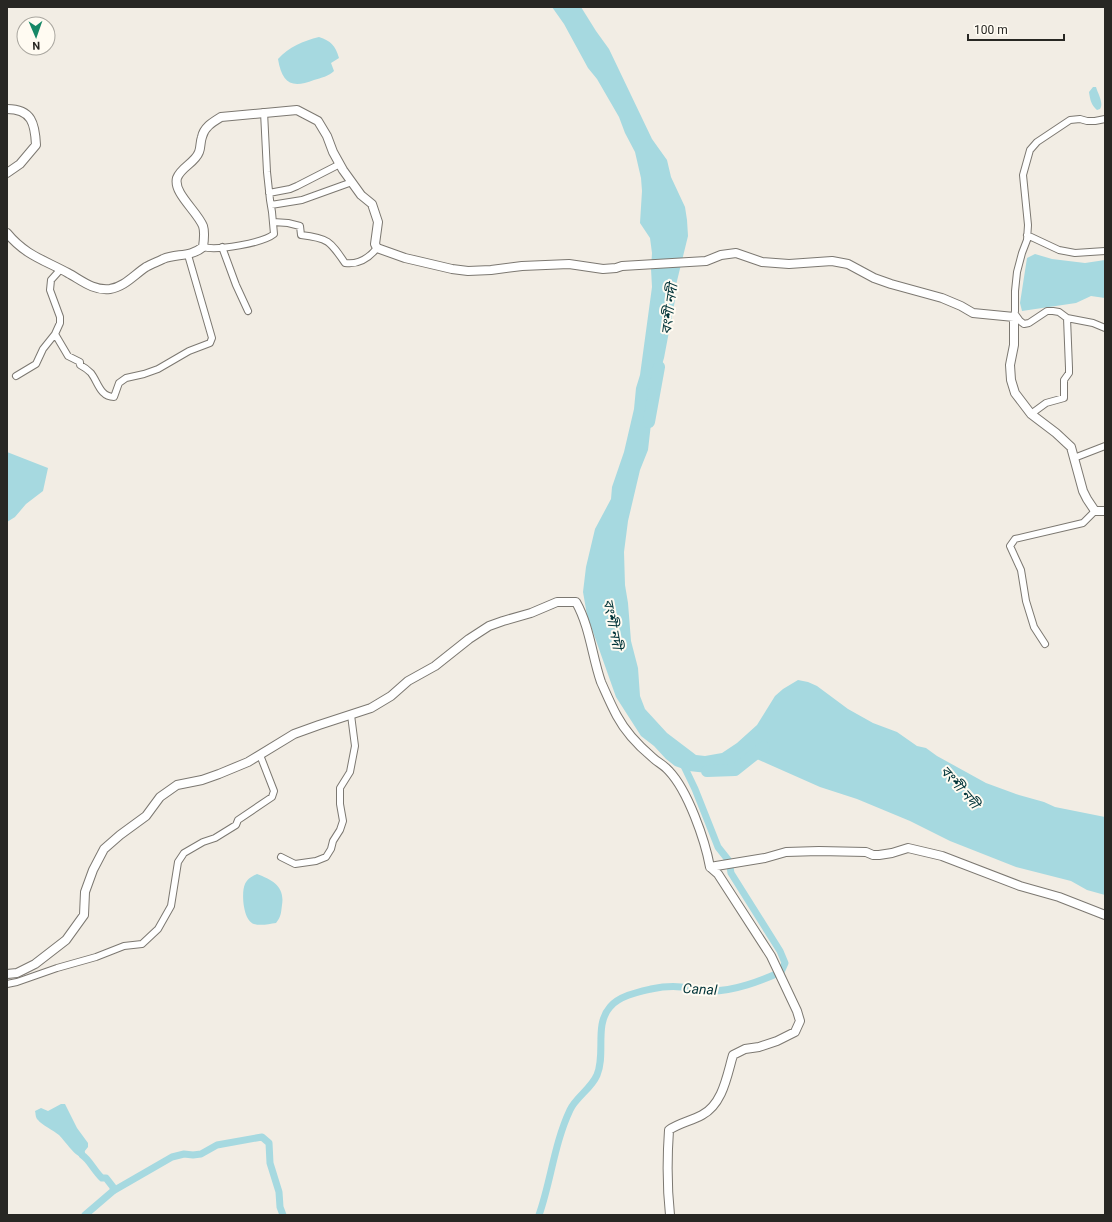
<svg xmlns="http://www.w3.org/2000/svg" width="1112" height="1222" viewBox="0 0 1112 1222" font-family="Roboto,'Noto Sans Bengali',sans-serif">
<rect width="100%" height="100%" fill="#f2ede4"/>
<path fill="#a6d9e0" d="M552,7H581L596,31L609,49L652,139L667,160L671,177L685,207L687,220L688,236L676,285L675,300L664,358L656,384L652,402V415L648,450L640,470L628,521L624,552L625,585L628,603L631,641L638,668L640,696L645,709L667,733L696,755L705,756L722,753L737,743L757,725L775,696L783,689L798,680L808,682L817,686L848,709L873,723L897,732L917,746L926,748L937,756L986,783L1019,795L1044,802L1055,807L1105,817V895L1087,890L1071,881L1016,867L950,841L910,821L857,799L820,787L750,756L743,763L722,770L707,773L689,771L675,766L666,759L654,746L641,736L616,697L587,615L583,592L586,567L595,529L611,499L612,487L624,452L634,409L636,388L640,375L652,287L651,269L652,253L650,238L640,223L642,191L641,178L635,152L625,133L619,117L597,79L588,68L564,24Z
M319,37C331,41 335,45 339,58L331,63L334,71C329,76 321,78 314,80C291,89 282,83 278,59C289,47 303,41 319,37Z
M1093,87H1096C1098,94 1104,103 1100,109L1097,110C1091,105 1090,99 1089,92Z
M1035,254L1052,259L1085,263L1105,260V298L1091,296L1076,303L1022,311L1020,303L1027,258Z
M7,452L48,468L43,491L26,504L15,517L7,522Z
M257,874C273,880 285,887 282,905C281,913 281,917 276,923C269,924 261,926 254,924C243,921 241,892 245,884C247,879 252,876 257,874Z
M61,1104H65L77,1128L88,1143V1147L84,1152L85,1156L84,1158C75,1157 66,1142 59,1135C53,1130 42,1125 38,1120C35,1117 36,1114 35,1111L41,1108L48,1111Z"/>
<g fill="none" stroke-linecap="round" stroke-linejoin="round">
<path stroke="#a6d9e0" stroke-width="7" d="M81,1151L82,1155C89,1159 95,1172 102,1178H106L113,1187V1191
M85,1215L113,1191L172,1157L184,1154L193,1155L201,1154L217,1145L262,1137L269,1143L270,1163L279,1192L280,1207L283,1215
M539,1215C551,1181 554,1144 570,1110C576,1097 591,1089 597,1075C606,1054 594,1025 610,1007C619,996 638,992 651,989C661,987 672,986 681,987C691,988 701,991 711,991C735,991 760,981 781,972L785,963L780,951L731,873L729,861L718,847L695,789L683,764"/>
<path stroke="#a6d9e0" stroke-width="12" d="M649,422L659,367
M707,771L735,770L764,747"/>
<g stroke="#7c7871" stroke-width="8">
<path id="minor" d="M269,193L290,189L297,186L340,164
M271,205L302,200L352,182
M273,222L288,223L300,226L301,235C328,238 330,241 345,263C359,265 369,258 377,248
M1027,235L1059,250L1075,253L1105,251
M203,247C217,251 263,243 274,234L272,212L270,200L267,172L264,112
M222,247L236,285L248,311
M60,270L51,280L50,290L60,317V323L55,334L68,356L80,362V365C84,367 88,370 91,373C98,382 100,397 114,397L119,383L126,378L144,374L158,369L189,351L210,343L212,338L188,255
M1015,314L1020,321L1024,324L1029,323L1047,311H1053L1059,312L1067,318L1093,323L1105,328
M1014,317L1015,311V291L1017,272L1022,253L1027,240L1028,225L1023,175L1030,150L1037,142L1070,120L1080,119L1087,121H1095L1105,119
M16,376L36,364L43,349L55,334
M1031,414L1046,403L1064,398V380L1069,373V368L1067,318
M1074,458L1105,446
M1045,644L1034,627L1026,601L1021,570L1010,546L1015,539L1083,523L1095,511
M281,857L295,864L316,861L326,857L331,849L333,841L340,830L343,821L340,804V788L350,772L355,746L351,715
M7,984L17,982L57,968L96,957L124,946L142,944L158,929L171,906L178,862L184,853L203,842L215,838L236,825L238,820L272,797L274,791L260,755"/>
</g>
<g stroke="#7c7871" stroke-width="10">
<path id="tertiary" d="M7,109C32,109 35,124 36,145L20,164L7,173
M7,233C25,255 44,260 68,273C81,280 93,291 110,289C124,287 134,275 146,267C151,264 157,262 163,259C177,253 189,258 203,247C204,240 205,232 203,226C197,211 173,193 177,178C181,167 195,163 199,152C201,147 200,142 202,137C204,127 213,122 221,117L297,110L318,121L327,136L333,152L343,170L361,195L372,204L378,222L375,244L377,248L405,258L452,269L468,271L491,270L522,266L569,264L603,269L616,268L622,266L706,261L721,255L736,253L762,262L789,264L832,261L848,264L874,278L891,284L942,298L961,306L973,313L1014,317V345L1010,365L1011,380L1015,393L1031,414L1056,433L1071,447L1083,491L1087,499L1095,511H1105
M710,867L765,858L786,852L819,851L866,852L873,855H879L892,853L908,848L942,856L1020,886L1059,897L1105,915
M7,974L17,973L35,964L66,940L84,915L85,892L93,870L104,849L120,835L146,816L160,797L177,785L202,780L219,774L248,762L294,734L319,725L371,708L391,696L408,681L435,666L469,639L489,626L503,621L531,613L557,602H576C590,627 592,656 601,682C606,693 611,705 617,716C625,731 639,746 652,757C657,762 664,765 669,771C688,791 705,840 710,867L718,874L771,956L797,1011L800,1021L795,1032L777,1041L759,1047L745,1049L733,1055C727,1075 723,1104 702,1115C691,1121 679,1123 669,1130C667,1159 667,1187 670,1215"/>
</g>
<use href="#minor" stroke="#fff" stroke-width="6"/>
<use href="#tertiary" stroke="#fff" stroke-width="8"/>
</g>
<g text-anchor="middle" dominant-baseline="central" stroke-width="4" stroke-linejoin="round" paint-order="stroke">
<g font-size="14" font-style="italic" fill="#003338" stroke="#fffbf2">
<text transform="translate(669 309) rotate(-82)">বংশী নদী</text>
<text transform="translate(613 624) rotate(79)">বংশী নদী</text>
<text transform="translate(960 787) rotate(49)">বংশী নদী</text>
<text transform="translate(700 989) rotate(3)">Canal</text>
</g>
</g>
<rect width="1112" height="1222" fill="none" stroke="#282723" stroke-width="16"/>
<g transform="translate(36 36) rotate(178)"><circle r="19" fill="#fffbf2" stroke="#a9a69f"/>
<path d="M0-3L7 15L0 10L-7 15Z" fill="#168867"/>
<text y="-6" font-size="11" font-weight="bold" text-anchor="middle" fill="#282723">N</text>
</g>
<path d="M968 34v6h96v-6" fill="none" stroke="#282723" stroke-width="2"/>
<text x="974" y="34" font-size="12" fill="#282723" stroke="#fffbf2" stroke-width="3" paint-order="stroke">100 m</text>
</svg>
